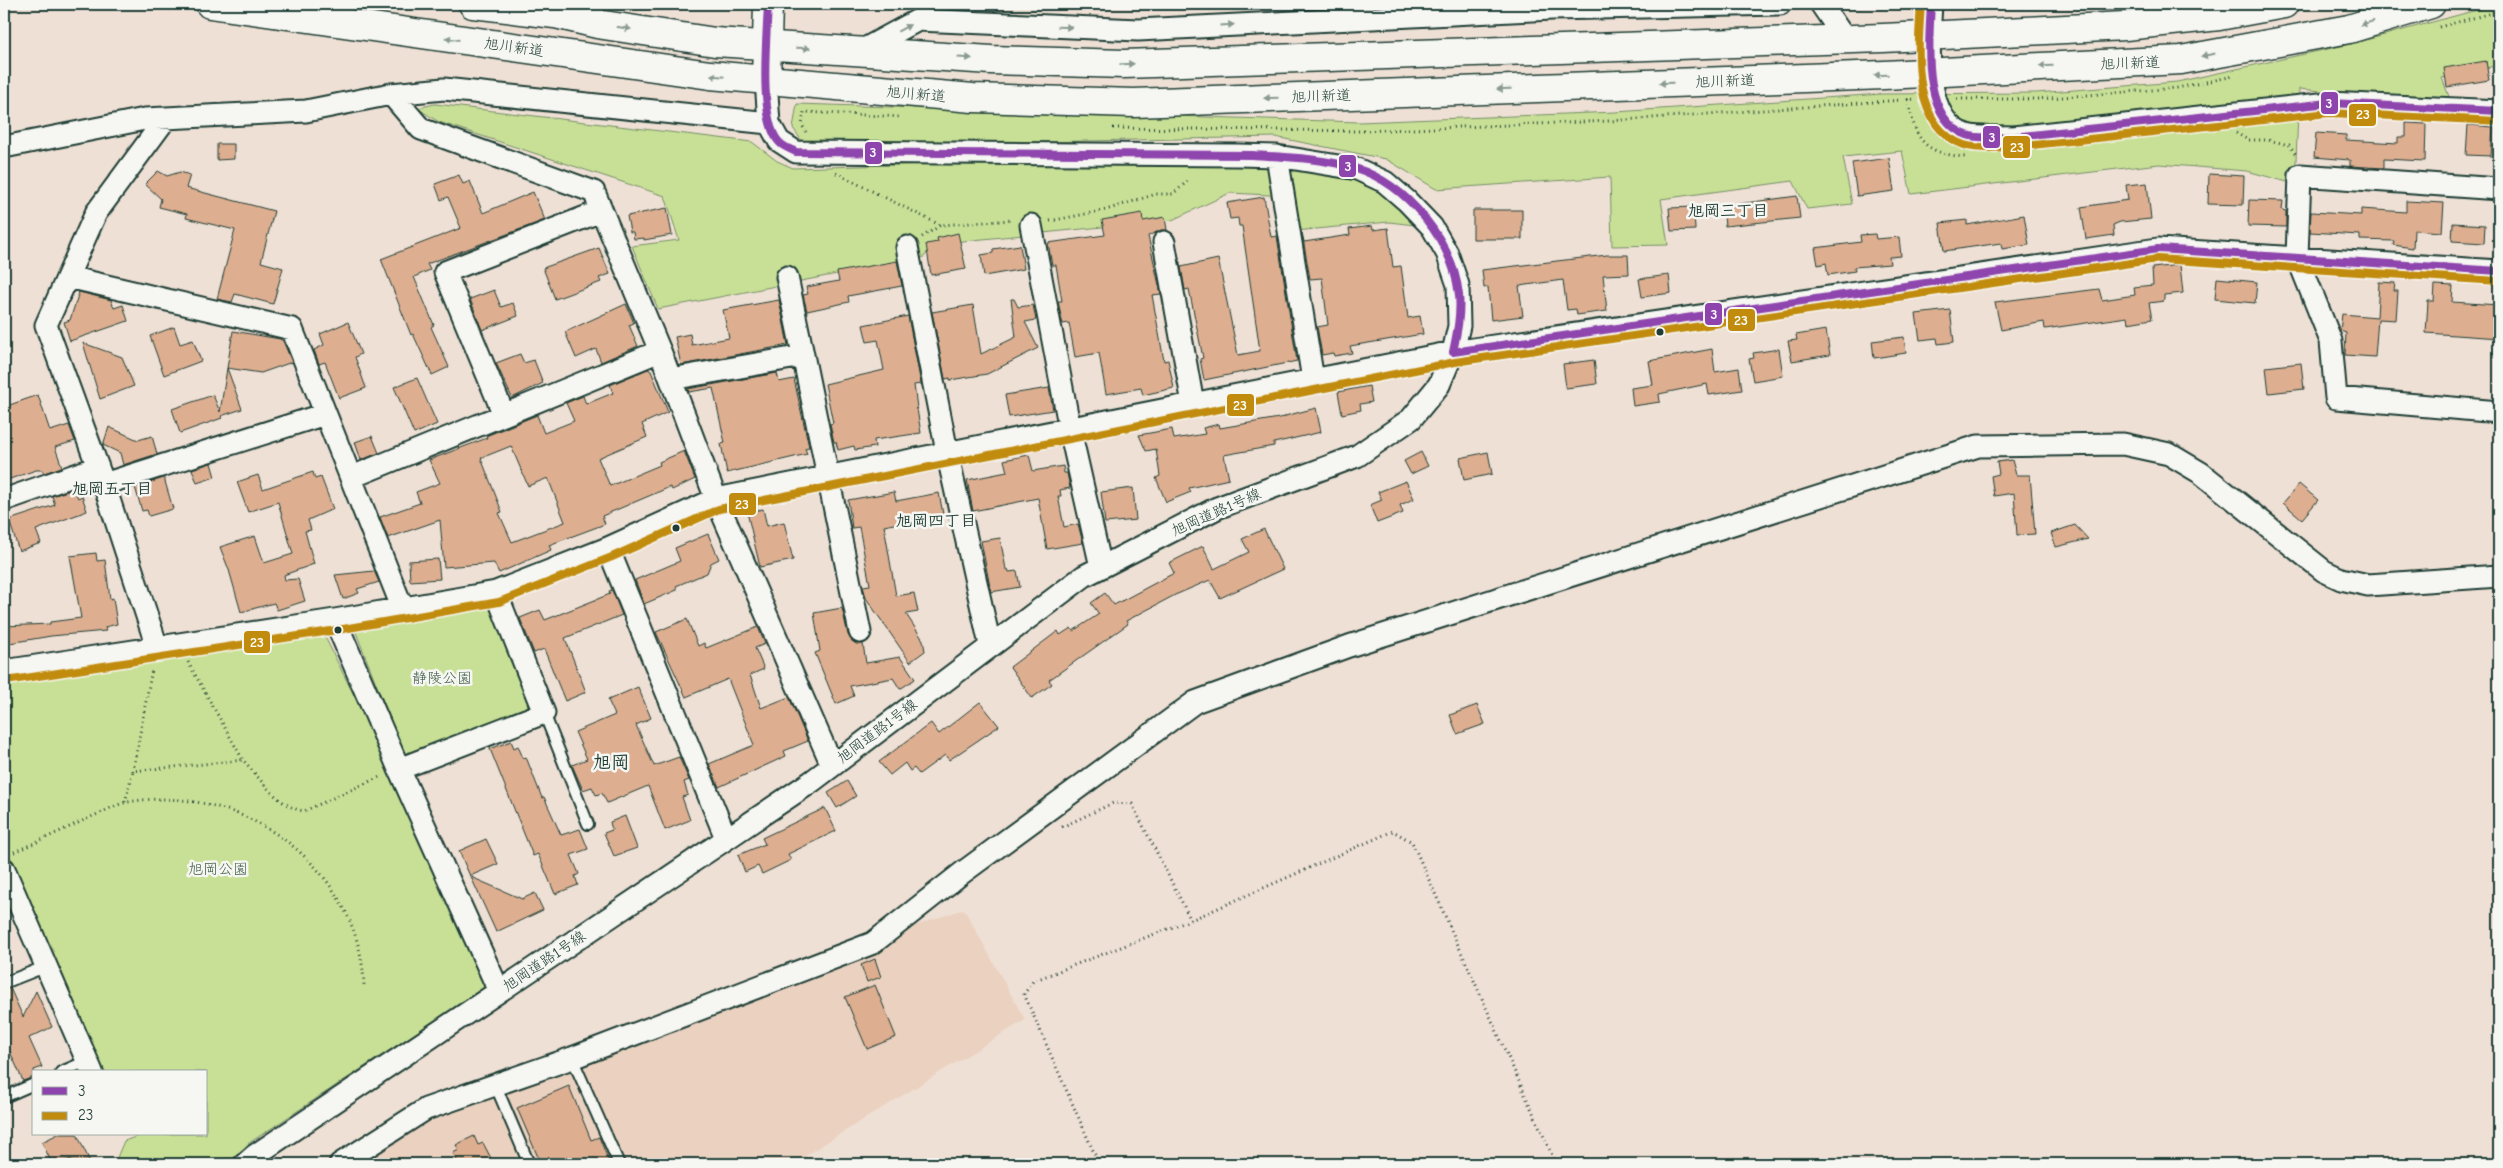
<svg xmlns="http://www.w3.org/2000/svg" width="2503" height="1168" viewBox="0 0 2503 1168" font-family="'Comic Neue','Klee One',sans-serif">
<rect width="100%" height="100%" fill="#efe0d5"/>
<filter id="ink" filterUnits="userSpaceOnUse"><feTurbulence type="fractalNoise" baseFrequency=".02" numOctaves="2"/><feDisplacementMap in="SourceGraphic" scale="10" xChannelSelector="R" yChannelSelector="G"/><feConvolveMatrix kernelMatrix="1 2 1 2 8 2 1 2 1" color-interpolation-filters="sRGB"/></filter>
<g filter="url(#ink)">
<path fill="#ead1c0" d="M964,909L1025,1020L806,1155L809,1164H352L428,1111L798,966Z"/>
<path fill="#c8e096" stroke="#748e65" d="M2499,4V65L2442,78L2451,102L2299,89L2295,184L2247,171L2159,164L1911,194L1902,151L1843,157L1852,204L1807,209L1793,181L1661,199L1668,245L1612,246L1610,177L1436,189L1386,159L1275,137L806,147L793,128L797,104L1359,122L1616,112L1882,94L2036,93L2177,82L2355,43Z
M435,104L752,142L777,161L793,168L1238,155L1357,169L1432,227L1389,222L1295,231L1289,196L1230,193L1172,220L933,244L924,257L658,309L632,246L679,240L665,196L439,122L417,108Z
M491,606L534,709L406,759L355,630Z
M324,635L392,772L485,980L483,982L485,987L249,1143L227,1164H110L116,1160L124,1141L144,1134H206V1072H89L4,873V679Z"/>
<path fill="#deae90" stroke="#1f3d34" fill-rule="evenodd" d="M2486,61L2489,80L2447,87L2444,68Z
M2406,123L2426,124L2425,161L2384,159V168L2350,166V160L2314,157L2316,133L2346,135V140L2398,143V137H2406Z
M2468,125L2493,127L2491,156L2466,155Z
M217,144H234V159L217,160Z
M1889,158L1894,191L1857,196L1852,163Z
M158,171L167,176L180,172L190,175L186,188L274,211L261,262L283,268L273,304L235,294L232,302L217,299L235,230L186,218L187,214L159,207L161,199L145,184Z
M2209,174L2244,176L2243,205L2208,204Z
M459,175L463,184L470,181L483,213L533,192L545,220L427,264L430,270L414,277L434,325L431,327L449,367L432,375L413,334L411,335L381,259L461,228L448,197L441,200L435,184Z
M2147,183L2151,219L2120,222L2113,225L2114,235L2086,239L2081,207L2128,200L2126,185Z
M1797,196L1800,218L1725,226L1723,206Z
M1264,197L1271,237L1277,236L1297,361L1204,380L1200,359L1203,358L1189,289L1185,290L1181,267L1218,259L1238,355L1260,351L1242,226H1239L1238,218L1230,219L1227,203Z
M2249,200L2283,201L2282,210L2286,211V227L2248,226Z
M2406,201L2444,203L2442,232L2414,230L2413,248L2393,245L2394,241L2360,240V235L2310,232L2311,212L2361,215V209L2406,212Z
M1694,207L1695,230L1671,231L1669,208Z
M667,208L672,235L644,240V238L634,239L633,232H630L627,216Z
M1473,210H1522V239H1473Z
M1142,213L1143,221L1165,217L1167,230H1161L1148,236L1161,294L1152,295L1164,361L1168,360L1174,388L1143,395L1141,388L1106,394L1099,353L1075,357L1069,323L1063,324L1061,317L1058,301H1062L1056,265H1052L1048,243L1105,235L1102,220Z
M2024,215L2029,245L2002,249L2001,243L1944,251L1940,223L1967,220V225Z
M2453,223L2485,225L2484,243L2452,241Z
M1372,226L1373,230L1388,228L1393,267L1401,266L1408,318L1420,316L1423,334L1350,346L1352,353L1334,356L1333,353L1322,355L1317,327L1328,325L1322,278L1310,279L1302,233L1304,242L1350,235L1349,229Z
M958,233L966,269L931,275L926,244L938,242L937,238Z
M1875,234L1876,239L1899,237L1901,256L1889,257L1890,264L1854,267L1855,271L1828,275L1826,263L1818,265L1815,248L1861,242L1860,235Z
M1020,245L1024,269L984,276L981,255L993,253V249Z
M599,248L610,274L599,278L601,282L555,299L543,268Z
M1607,255H1628L1629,274L1603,275L1607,311L1577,315L1576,309L1567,310L1563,280L1519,286L1523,316L1491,320L1488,287L1484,288L1482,270Z
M897,261L902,286L848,296L849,302L807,311L803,295L808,294L806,287L839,281L837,272Z
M2180,265L2183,293L2164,295V301L2149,303L2152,319L2128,323L2127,317L2045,329L2044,322L2001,330L1995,302L2099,289L2102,300L2135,295L2134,287L2153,285L2152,268Z
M1669,275L1671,293L1642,297L1639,279Z
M2217,278L2257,282L2255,303L2215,299Z
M2379,282L2395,283L2394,291H2398L2396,320L2378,319L2375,357L2345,355L2346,333L2340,331L2342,314L2377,317Z
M2435,285L2453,286L2452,302L2499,305V338L2426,333L2428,301H2434Z
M494,290L501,307L513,303L518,316L482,330L470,299Z
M79,292L111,300L114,308L123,305L128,321L70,341L64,322L70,320Z
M1011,299H1014L1018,307L1033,305L1036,320L1025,322L1038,348L987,374L950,380V378L945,379L932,312L973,305L981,354L1016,337Z
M779,300L788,345L681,365L675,337L690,334L692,345L729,338L723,310Z
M626,304L634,323L629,325L638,346L601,362L596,349L576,358L565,332Z
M1950,310L1954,342L1938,344L1937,338L1920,340L1916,314Z
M908,316L921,384L914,385L917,408L915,409H917L921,433L874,440L875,447L855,450L854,446L838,450L836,442H834L830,424L833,423L825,384L884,370L878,340L867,342L863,325Z
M348,322L361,354L355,357L366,388L339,398L325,362L319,364L314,350L324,345L320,334Z
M174,327L180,344L193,340L201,361L164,375L150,336Z
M1826,330L1830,355L1792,361L1788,341L1797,340L1796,335Z
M233,331L280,339L283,341L292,362L261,373L227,368L242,409L221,416L222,418L180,433L172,409L213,395L220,412Z
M1904,337L1906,353L1874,358L1872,341Z
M83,343L122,357L134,386L100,399Z
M1712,349L1715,372L1739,368L1742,390L1709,395L1707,384L1659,394L1660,402L1633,406L1631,388L1653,385L1649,361Z
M1779,349L1783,376L1753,381L1749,359L1754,358L1753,353Z
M520,354L524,363L534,360L543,383L512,398L496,363Z
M1594,360L1597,384L1566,388L1563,364Z
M2301,363L2304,389L2269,393L2266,367Z
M648,369L651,371L668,412L642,424L647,437L598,458L610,486L660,465L659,462L684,451L695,479L672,490L670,487L602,516L605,524L549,545L551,550L499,573L494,563L444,567L440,520L388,538L380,517L420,503L416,492L440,483L429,460L487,438L486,436L537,415L544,433L574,421L566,403L583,396L586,404L613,393L610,385ZM511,446L528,486L548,478L565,522L512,542L499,513L502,512L481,458Z
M777,373L779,382L794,379L809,447L805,448L807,454L727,473L721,444L725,443L713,388L689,392L688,389Z
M417,378L437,424L414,434L394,387Z
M1369,386L1372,402L1360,404L1361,410L1342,414L1338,392Z
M1049,388L1053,410L1009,417L1005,395Z
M38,395L50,431L69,425L75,441L55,447L62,467L44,473L42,470H36L4,481V407Z
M1316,408L1321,432L1274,443V446L1224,455L1229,479L1189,488L1191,492L1166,502L1156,478L1160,476L1156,449L1146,451L1139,435L1172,429L1174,439L1205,434L1203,428L1219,424L1220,428L1285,417V416Z
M109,427L138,440L152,436L157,454L123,465L120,453L103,445Z
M372,436L379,453L361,460L355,442Z
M1421,452L1428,466L1411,474L1404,461Z
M1488,452L1492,474L1464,480L1460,458Z
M1029,455L1033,471L1063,466L1064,473H1067L1070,488L1060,490L1061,496H1058L1064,527L1078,524L1083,543L1047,549L1038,498L973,511L967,480L1007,472L1004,460Z
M2012,460L2016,475H2030L2035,534L2017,535L2014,493L1994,496L1991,476L1999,474L1997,462Z
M211,463L215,477L197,483L192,469Z
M313,472L315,479L321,477L333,509L308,520L311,530L305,531L314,564L284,575L285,580L298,579L305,601L277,610L274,603L241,612L229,570L220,547L255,536L264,563L293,554L278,502L248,512L237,482L258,475L263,489Z
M164,478L173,509L149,516L147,510L142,511L135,487Z
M1406,481L1414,499L1400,505L1403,513L1377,523L1370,505L1382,500L1378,492Z
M2299,484L2318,500L2302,519L2283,503Z
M1133,488L1136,520L1105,523L1101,492Z
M74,489L78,498L82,496L87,511L36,530L41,543L19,551L9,520L55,505L52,496Z
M894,492L896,501L939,493L943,514L884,526L896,596L914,593L918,612L906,614L923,640L925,651L910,662L866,598L863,586L870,585L859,527L852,528L848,500Z
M763,509L767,526L784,522L793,560L760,567L747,512Z
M2075,525L2088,539L2056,547L2051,533Z
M1264,529L1283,569L1220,598L1210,580L1175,595L1126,621L1128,624L1049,680L1052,684L1032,698L1010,667L1058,631L1060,635L1071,628L1073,631L1099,614L1091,603L1105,593L1114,605L1174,573L1169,563L1203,546L1214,569L1249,552L1242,539Z
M708,534L719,559L711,563L707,573L676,586L677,590L644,604L645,606L635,580L680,561L675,548Z
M1000,538L1006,569H1008L1009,572L1017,571L1020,587L991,592L981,541Z
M96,553L97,561L105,560L110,599L113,598L117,624L105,627L106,631L51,636L4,644V626L50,624V622L81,618L70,556Z
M438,559L440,579L410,581L409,561Z
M374,571L379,582L357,589L359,593L343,599L335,575Z
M612,590L622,615L565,638L586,692L565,701L544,649L534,653L520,618L540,610L545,620L610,594L609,591Z
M842,608L848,635L856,644H863L866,663L900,657L915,679L900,689L893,678L850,686L854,696L836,704L815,653L820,651L814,613Z
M687,619L698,646L704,643L706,648L758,627L765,644L755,648L764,669L750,675L761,708L789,697L808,741L784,751L786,756L719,787L709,764L754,745L728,679L686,697L656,632Z
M638,687L651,718L636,725L654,766L679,757L689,780L684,782L688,795L682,797L690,820L665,830L648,786L607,803L602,793L596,795L592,787L583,790L572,765L587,759L575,732L615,715L608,700Z
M980,702L999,726L949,760L945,755L919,774L914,768L910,771L905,763L890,775L879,762L931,723L939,734Z
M1477,705L1485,724L1457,734L1450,715Z
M511,741L514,748L518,746L523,758L526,757L542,798L544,797L561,835L580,829L588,849L571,855L579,874L575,876L578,885L555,894L538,854L533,856L490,749Z
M847,781L856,796L837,808L828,793Z
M825,808L836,831L788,854L791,860L762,874L758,866L745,872L738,855L765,844L762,838Z
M625,816L637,848L614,856L604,833L612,830L610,822Z
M486,839L498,864L470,876L459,851Z
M471,877L522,899L535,893L543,910L496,932Z
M875,959L881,977L867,982L861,965Z
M875,985L896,1037L867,1049L845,997Z
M10,988L23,1017L36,991L52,1027L29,1038L42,1067L34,1070V1077L23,1081L4,1038V990Z
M569,1086L591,1140L599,1137L610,1164H541L517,1108Z
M58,1134H77L91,1164H74L71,1159L59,1164H52L42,1142Z
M474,1136L478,1145L483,1143L494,1164H459L453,1153L459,1150L456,1145Z"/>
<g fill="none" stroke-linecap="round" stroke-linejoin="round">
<g stroke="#1f3d34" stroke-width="14">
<path id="service" d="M544,713L588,824
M4,983L47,966
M572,1058L619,1164
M61,1072L87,1061
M495,1084L529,1164
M4,1097L34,1084"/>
</g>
<g stroke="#1f3d34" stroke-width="25">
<path id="minor" d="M591,4L597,24
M1821,4L1845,39
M1931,4C1929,39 1921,124 1967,135C1981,139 1999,136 2013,137L2329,103L2499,111
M861,51L918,20L1138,30L1552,9L1780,4
M391,94L421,129L594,192L660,351L716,499L832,765
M4,147L145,119L306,111L391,94L444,89L769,123
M1277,156L1313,380
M2499,189L2300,175L2297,256L2331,341L2336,398L2499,412
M1031,225L1070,430L1101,567
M1164,242L1193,404
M907,247L947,452L990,645
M68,277L292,329L402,607
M787,277L860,632
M671,379L803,356
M504,415L445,272L601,211
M352,477L660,351
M104,484L325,414
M4,500L98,467
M608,548L726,838
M335,620L399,769L499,991
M157,647L104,484L46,325L96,213L166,118
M4,671L335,620L496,592L608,548L716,499L1453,352L2158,249L2499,271
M399,769L544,713L496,592
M4,869L92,1072
M245,1164L254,1156L811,782L1084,576L1217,508L1357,456L1411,419L1439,385L1453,352L1459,326L1458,285L1447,253L1432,227L1407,201L1385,182L1357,169L1277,156L1238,155L796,152L779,141L769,123L766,80
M340,1164L426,1109L572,1058L873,943L962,873L1195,702L1349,646L1978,446L2123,444L2169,454L2201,473L2324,571L2341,579L2368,585L2499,576"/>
</g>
<g stroke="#1f3d34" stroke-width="31">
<path id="secondary" d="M766,80L768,4"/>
</g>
<g stroke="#1f3d34" stroke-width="31">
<path id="trunk" d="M210,4L710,75L973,98L1134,103L1884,75L2181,60L2349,29L2431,4
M473,4L555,14L597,24L715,42L991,60L1124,64L1883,38L2125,26L2219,16L2284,4"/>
</g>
<path stroke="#1f3d34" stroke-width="3" stroke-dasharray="1 4" stroke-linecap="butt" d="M1973,4L1980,10
M2439,27L2499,11
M1908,99C1915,138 1921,153 1965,157
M1957,99H2037L2177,88L2234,76
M1113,128L1361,131L1610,121L1916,99
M806,132L802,125L804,112L902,117
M2236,133L2248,140H2268L2289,145L2297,156
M836,173L940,225
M1050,221L1106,210L1156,194H1173L1190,179
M922,237L941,225L1012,220
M188,662L243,760
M133,771L152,669
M125,802L133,771L243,760C260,778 278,807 304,811L382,776
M1062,827L1113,803L1132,804L1191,920
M14,852C40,841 67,828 93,816C104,812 116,804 128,802C242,782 360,867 364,985
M1099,1164L1024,994L1033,981L1191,920L1393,831L1412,842L1556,1164"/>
<use href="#service" stroke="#f6f6f2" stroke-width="10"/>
<use href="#minor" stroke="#f6f6f2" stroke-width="21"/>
<use href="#secondary" stroke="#f6f6f2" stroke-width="28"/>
<use href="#trunk" stroke="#f6f6f2" stroke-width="28"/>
<g stroke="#f6f6f2" stroke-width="11">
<path id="bus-1" d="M768,4C767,35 758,119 779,142C783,147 791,149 796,152L1253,155C1286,157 1323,158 1355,168C1407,184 1453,241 1459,295C1461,314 1457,333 1453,352
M1931,4C1929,43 1921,119 1967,135C1981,140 1998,136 2013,137L2329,103L2499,111
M1453,352L2158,249L2499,271"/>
</g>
<g stroke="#f6f6f2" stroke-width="11">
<path id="bus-2" d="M1921,4C1918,49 1910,126 1964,145C1979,150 1998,147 2014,147L2329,113L2499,121
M6,681L337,630L499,602L612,557L719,509L1455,362L2158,259L2498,281"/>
</g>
<use href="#bus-1" stroke="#8e44ad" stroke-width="8"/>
<use href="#bus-2" stroke="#c18c0d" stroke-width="8"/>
</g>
<defs><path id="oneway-solid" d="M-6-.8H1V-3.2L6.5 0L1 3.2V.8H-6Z" transform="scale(1.25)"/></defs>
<g fill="#8a9a93">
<use href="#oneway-solid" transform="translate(2367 23) rotate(163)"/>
<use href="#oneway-solid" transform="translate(1227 25) rotate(-3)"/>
<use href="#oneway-solid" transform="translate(1065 27) rotate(2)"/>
<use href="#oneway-solid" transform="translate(624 28) rotate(9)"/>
<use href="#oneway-solid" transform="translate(904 28) rotate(-28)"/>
<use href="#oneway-solid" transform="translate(452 39) rotate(-172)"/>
<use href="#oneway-solid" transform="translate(803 48) rotate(2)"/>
<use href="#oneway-solid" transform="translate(2208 55) rotate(169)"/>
<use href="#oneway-solid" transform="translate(965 58) rotate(4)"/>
<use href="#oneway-solid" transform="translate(1127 64) rotate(-1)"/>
<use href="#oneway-solid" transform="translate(2046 66) rotate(178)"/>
<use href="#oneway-solid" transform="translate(1881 75) rotate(178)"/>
<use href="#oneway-solid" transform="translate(717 76) rotate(-175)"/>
<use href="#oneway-solid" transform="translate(1666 83) rotate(178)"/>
<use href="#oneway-solid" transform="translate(1504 89) rotate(178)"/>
<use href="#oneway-solid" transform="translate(1271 98) rotate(178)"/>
</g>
</g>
<g fill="#1f3d34" stroke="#f6f6f2" stroke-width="2">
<circle cx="1660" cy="332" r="4.5"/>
<circle cx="676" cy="528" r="4.5"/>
<circle cx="338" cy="630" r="4.5"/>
</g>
<g text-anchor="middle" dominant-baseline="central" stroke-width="5" stroke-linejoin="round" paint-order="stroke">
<g font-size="15" fill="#1f3d34" stroke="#f6f6f2">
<text transform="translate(514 47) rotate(8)">旭川新道</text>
<text transform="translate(2130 63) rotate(-2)">旭川新道</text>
<text transform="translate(1725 81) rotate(-2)">旭川新道</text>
<text transform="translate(916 94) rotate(5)">旭川新道</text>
<text transform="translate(1321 96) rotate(-2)">旭川新道</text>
<text transform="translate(1216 512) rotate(-24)">旭岡道路1号線</text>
<text transform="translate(877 731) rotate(-37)">旭岡道路1号線</text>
<text transform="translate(544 961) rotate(-34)">旭岡道路1号線</text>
</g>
<g font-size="15" fill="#415e48" stroke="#f6f6f2">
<text x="442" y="678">静陵公園</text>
<text x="218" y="869">旭岡公園</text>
</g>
<g font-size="16" font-weight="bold" fill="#1f3d34" stroke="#f6f6f2">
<text x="1728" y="211">旭岡三丁目</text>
<text x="112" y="489">旭岡五丁目</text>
<text x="936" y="521">旭岡四丁目</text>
</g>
<g font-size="18" font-weight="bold" fill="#1f3d34" stroke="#f6f6f2">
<text x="611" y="762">旭岡</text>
</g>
</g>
<g stroke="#f6f6f2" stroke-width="2">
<rect x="2320" y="91" width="19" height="24" rx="5" fill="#8e44ad"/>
<rect x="2348" y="103" width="29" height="24" rx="5" fill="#c18c0d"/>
<rect x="1982" y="125" width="19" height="24" rx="5" fill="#8e44ad"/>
<rect x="2002" y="135" width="29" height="24" rx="5" fill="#c18c0d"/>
<rect x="864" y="141" width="19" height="24" rx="5" fill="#8e44ad"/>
<rect x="1338" y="154" width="19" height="24" rx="5" fill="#8e44ad"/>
<rect x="1704" y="302" width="19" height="24" rx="5" fill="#8e44ad"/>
<rect x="1727" y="308" width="29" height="24" rx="5" fill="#c18c0d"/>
<rect x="1226" y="393" width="29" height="24" rx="5" fill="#c18c0d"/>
<rect x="728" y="492" width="29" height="24" rx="5" fill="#c18c0d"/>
<rect x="243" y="630" width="28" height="24" rx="5" fill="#c18c0d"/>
</g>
<g font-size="14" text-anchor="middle" font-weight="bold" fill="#fff">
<text x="2329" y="108">3</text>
<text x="2363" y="119">23</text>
<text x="1992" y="142">3</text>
<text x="2017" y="152">23</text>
<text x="873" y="157">3</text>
<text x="1348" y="171">3</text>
<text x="1714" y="319">3</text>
<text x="1741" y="325">23</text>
<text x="1240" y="410">23</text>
<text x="742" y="509">23</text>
<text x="257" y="647">23</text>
</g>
<rect width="2503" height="1168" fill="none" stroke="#f6f6f2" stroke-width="20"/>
<rect x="10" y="10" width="2483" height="1148" fill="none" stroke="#1f3d34" stroke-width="2" filter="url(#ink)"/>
<rect x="32" y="1070" width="175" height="65" fill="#f6f6f2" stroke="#a0aca6"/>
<rect x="42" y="1087" width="25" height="8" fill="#8e44ad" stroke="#a0aca6"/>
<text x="78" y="1096" font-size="15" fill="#1f3d34">3</text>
<rect x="42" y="1112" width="25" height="8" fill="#c18c0d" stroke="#a0aca6"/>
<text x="78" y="1120" font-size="15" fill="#1f3d34">23</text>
</svg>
